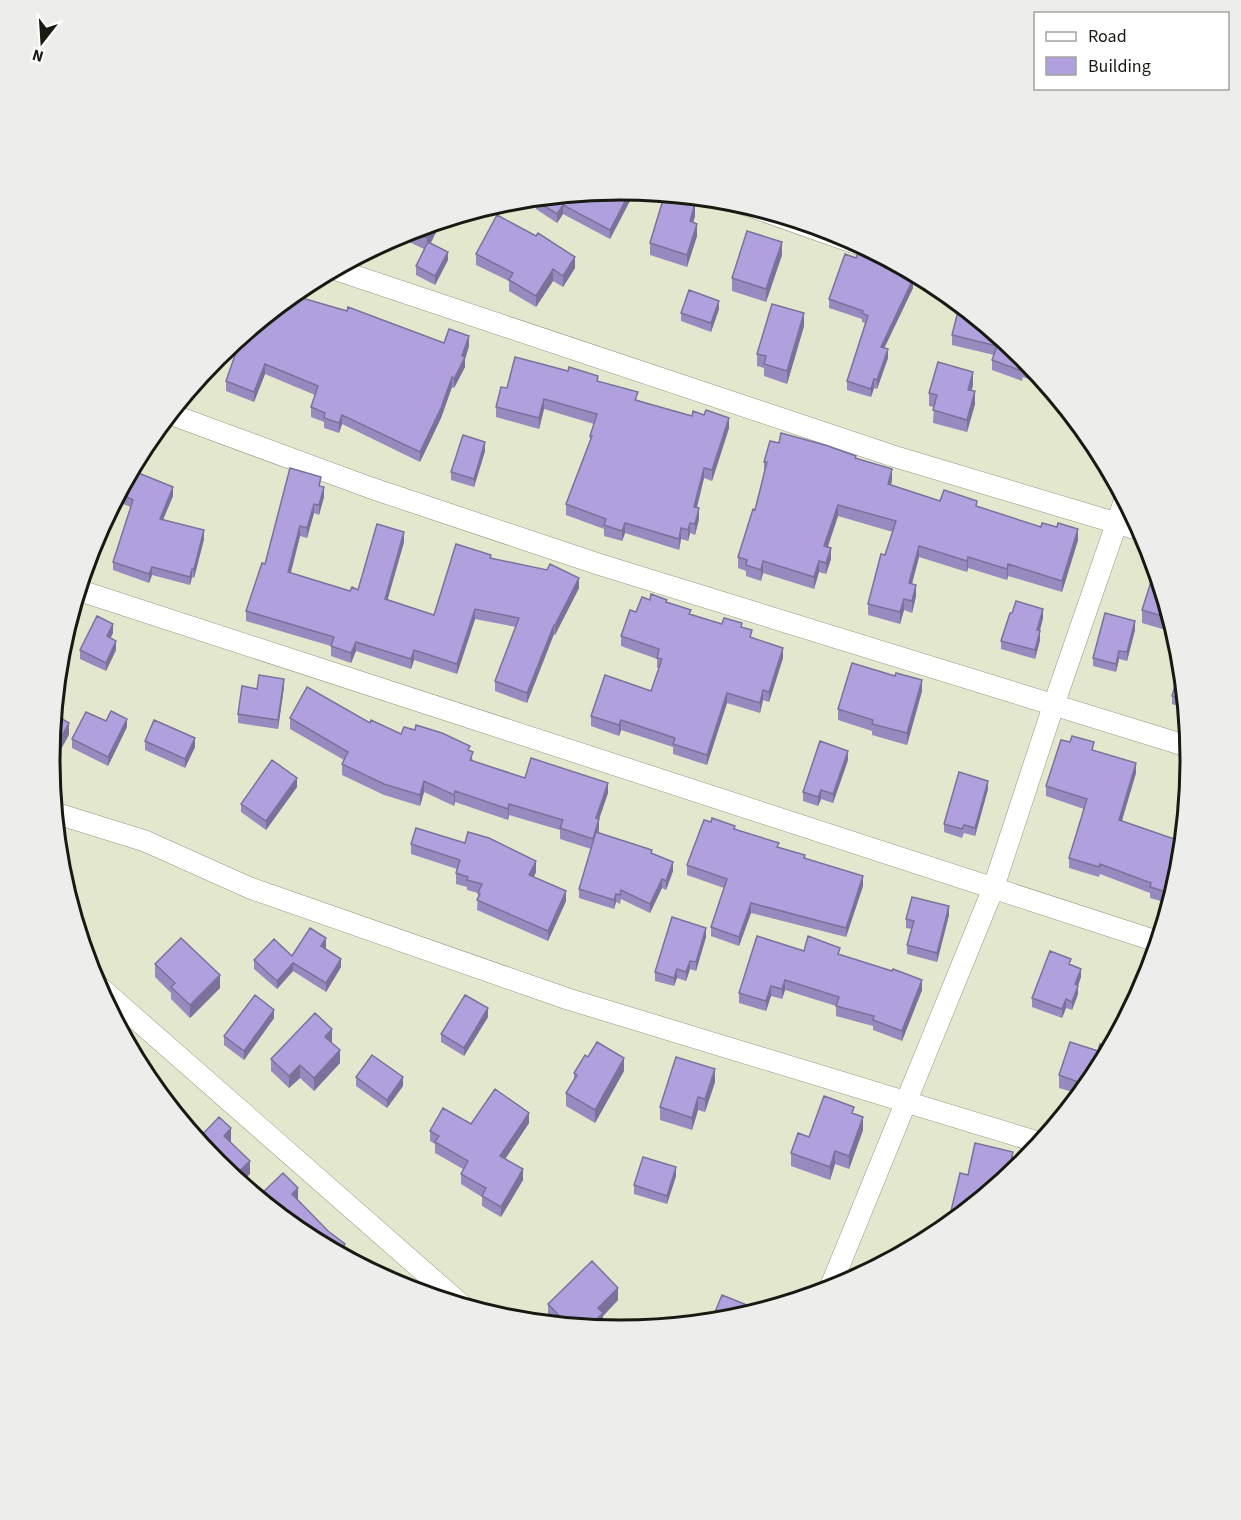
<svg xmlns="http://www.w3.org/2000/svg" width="1241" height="1520" viewBox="0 0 1241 1520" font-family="'Source Sans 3',sans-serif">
<rect width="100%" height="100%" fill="#e3e7ce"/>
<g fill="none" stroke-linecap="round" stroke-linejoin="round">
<g stroke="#969981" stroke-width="22">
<path id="street" d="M735,201L866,247
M334,269L893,456L1143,531
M170,414L371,488L598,564L1190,747
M78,590L1159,942
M55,813L145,841L250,888L568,999L1041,1143
M95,983L463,1306
M832,1290V1283L993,889L1054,704L1125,499"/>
</g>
<use href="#street" stroke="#fff" stroke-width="21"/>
</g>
<path fill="#978abf" d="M632,190V197L610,239L563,214L557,223L536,209V201Z
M695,216L693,222L697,236L687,267L650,255V243Z
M442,220L431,243L448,260L435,285L416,275V266L424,249L396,236L402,232Z
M476,254L575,268L563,287L553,281L536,307L509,291V281L476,265Z
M782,255L766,302L732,291V278Z
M913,288L884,348L888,358L877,389L874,388L871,397L847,390V381L865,323L862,322V319L829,308V299Z
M296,296L444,343L469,346L465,359V367L454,388L452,387L441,418L420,462L342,424L339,433L324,428V422L311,417V407L315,395L265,374L254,402L226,391V381Z
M960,303L1024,356L1048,386L1023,377L1022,381L992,370V360L994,355L952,345V335Z
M719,309L711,332L681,321V313Z
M804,326L787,384L764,376V368L757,366V354Z
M598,381L638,400L729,428L712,481L704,478L697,508L699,519L695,535L690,533L688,541L681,539L679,550L625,533L622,541L604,536V529L566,515V504L590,440V436L594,424L544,409L539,429L496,417V407L507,388Z
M973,385L972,390L975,404L967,432L933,423L934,407L929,406V393Z
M779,443L856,458L892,480L891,485L940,501L977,506L1078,540L1062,592L1008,576L1007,580L968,568L967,572L919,557L912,584L916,596L912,613L904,610L900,624L868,615V604L893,532L838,516L828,547L831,559L826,574L819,572L814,589L763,573L761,581L746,576V571L738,568V557L755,510L764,472V462Z
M485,451L474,487L451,480V472Z
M321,486L324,497L319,515L314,513L307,538L300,536L291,573L350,591L358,590L404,542L387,599L434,615L491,559L579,588L555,635L554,634L527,703L495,691V681L516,627L475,619L457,674L414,660L411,669L356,651L351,663L331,656V646L246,621V611L265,564Z
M120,494L173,496L163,519L204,539L194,578L192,577L190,585L152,575L149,583L113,570V562L131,507L120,503Z
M1156,566L1176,633L1142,623V610Z
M650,600L667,602L691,614L722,624L742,627L752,638L783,658L769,702L763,700L760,713L727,703L707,765L673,754V747L621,730L619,736L591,726V716L651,691L659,668H657V659L621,646V636L636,612Z
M1043,618L1040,631V640L1035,659L1001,649V641Z
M1135,630L1127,661L1119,659L1116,672L1093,666V658Z
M113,633L110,638L116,650L106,671L80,659V650Z
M1182,661L1186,708L1172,704V696Z
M284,687L278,729L238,723V714L257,689Z
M922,691L907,745L872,735V731L838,720V709Z
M290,718L370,723L401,734L470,751L473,761L525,778L608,793L599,819V830L598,833L652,854L673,871L666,890L662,888L650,913L621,899L620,904L616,902L614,909L579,898V889L591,849L560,839V830L509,815L508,820L455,802L454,806L424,792L420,806L384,795L342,775V764L344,760L290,729Z
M106,721L127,727L108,766L72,748V739Z
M145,741L195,747L185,768L145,750Z
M1094,750L1136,773L1121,821L1180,872L1171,904L1150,898V893L1100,874L1099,877L1069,868V858L1084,809L1046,796V786Z
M848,760L833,803L821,799L818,806L803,801V792Z
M297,787L266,830L241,812V804Z
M988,789L975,836L964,833L962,838L944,832V824Z
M735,830L805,859L863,886L846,937L751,913L739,946L711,936V927L724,888L687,875V865Z
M411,844L536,872L534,877L566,901L548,941L477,910L478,893L467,890V887L456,884V873L457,869L411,854Z
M949,915L937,962L907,954V945L912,929L906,928V919Z
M706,937L696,971L690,969L686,981L677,978L674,986L655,981V972Z
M326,947L325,948L341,967L326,992L293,971L277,989L254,969V960L292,956Z
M804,951L840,955L922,990L902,1041L873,1030V1026L836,1016V1006L785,990L782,999L771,996L766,1011L739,1003V993Z
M155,964L220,988L190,1018L171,999V993L155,977Z
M1071,965L1081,977L1078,986V994L1072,1010L1066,1008L1062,1018L1032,1007V998Z
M488,1017L464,1056L441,1042V1034Z
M274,1018L244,1060L224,1045V1036Z
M332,1042V1043L340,1063L314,1091L300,1078L289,1088L271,1071V1059Z
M588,1057L624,1071L595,1123L566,1106V1093L574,1080V1073Z
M1059,1075L1095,1078L1077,1100L1076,1093L1059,1088Z
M356,1077L403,1086L387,1108L356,1086Z
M715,1082L705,1112L698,1110L692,1130L660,1120V1107Z
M854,1113L863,1130L849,1169L835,1164L830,1180L791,1166V1153L809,1137Z
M529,1123L505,1159L523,1180L501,1217L482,1206V1197L461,1184V1174L463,1169L435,1153V1144L430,1141V1131L471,1124Z
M1013,1163L1011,1175L953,1223L951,1222V1211L968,1175Z
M676,1176L667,1204L634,1194V1185Z
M618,1300L603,1316V1326L599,1329L555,1325L548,1317V1304Z"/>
<path fill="#7b719b" d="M631,190H632V197L610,239V230Z
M695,203V216L690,234V221Z
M563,205V214L557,223V214Z
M442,220L427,250V238L434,223Z
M697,224V236L687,267V255Z
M782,242V255L766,302V289Z
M448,252V260L435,285V276Z
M575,257V268L563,287V276Z
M553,269V281L536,307V296Z
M913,279V288L881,355V347Z
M719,301V309L711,332V323Z
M804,313V326L787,384V371Z
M469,336V346L465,359V367L454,388V379Z
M888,349V358L877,389V380Z
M265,364V374L254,402V392Z
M973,372V385L968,402V390Z
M452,377V387L441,418L420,462V452Z
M874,379V388L871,397V389Z
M975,391V404L967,432V420Z
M544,399V409L539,429V418Z
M342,415V424L339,433V423Z
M729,418V428L712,481V470Z
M485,442V451L474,487V479Z
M704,468V478L694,518V507Z
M892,469V480L888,496V484Z
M173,487V496L160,527V519Z
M324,487V497L319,515V505Z
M314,504V513L307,538V528Z
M838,505V516L824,557V546Z
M699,508V519L695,535V524Z
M625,523V533L622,541V531Z
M690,523V533L688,541V530Z
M300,526V536L288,582V572Z
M681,528V539L679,550V539Z
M1078,529V540L1062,592V581Z
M204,530V539L194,578V569Z
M404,532V542L385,609V599Z
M919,546V557L909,594V583Z
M831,548V559L826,574V563Z
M968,557V568L967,572V561Z
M763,561V573L761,581V570Z
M819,561V572L814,589V577Z
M1008,564V576L1007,580V569Z
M152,567V575L149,583V574Z
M192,569V577L190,585V577Z
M579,578V588L555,635V625Z
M916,585V596L912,613V601Z
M904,599V610L900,624V612Z
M475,609V619L457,674V664Z
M1043,609V618L1037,639V630Z
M1135,621V630L1127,661V652Z
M113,624V633L107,645V636Z
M554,625V634L527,703V693Z
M1040,631V640L1035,659V650Z
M116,641V650L106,671V663Z
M356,642V651L351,663V653Z
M783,648V658L769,702V692Z
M414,650V660L411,669V659Z
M1119,651V659L1116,672V664Z
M284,679V687L278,729V720Z
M922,680V691L907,745V733Z
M763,690V700L760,713V703Z
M727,693V703L707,765V755Z
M127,719V727L108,766V757Z
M621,720V730L619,736V725Z
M69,723V735L50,769V757Z
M195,738V747L185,768V759Z
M848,751V760L833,803V794Z
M1136,763V773L1119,831V820Z
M297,778V787L266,830V821Z
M424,781V792L420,806V795Z
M988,781V789L975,836V828Z
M608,783V793L599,819V830L593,850V839L596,818Z
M821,790V799L818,806V797Z
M455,791V802L454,806V795Z
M509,804V815L508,820V809Z
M536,861V872L529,885V875Z
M673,862V871L666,890V881Z
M863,876V886L846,937V928Z
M662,879V888L650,913V904Z
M566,891V901L548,941V931Z
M616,894V902L614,909V900Z
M751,903V913L739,946V937Z
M949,906V915L937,962V953Z
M706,928V937L696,971V962Z
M326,938V947L321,955V946Z
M341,959V967L326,992V983Z
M690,961V969L686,981V972Z
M293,963V971L277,989V981Z
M677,969V978L674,986V978Z
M1081,969V977L1075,993V984Z
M220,975V988L190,1018V1005Z
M785,980V990L782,999V989Z
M922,980V990L902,1041V1031Z
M771,986V996L766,1011V1001Z
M1078,986V994L1072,1010V1002Z
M1066,999V1008L1062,1018V1009Z
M488,1008V1017L464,1056V1048Z
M274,1010V1018L244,1060V1051Z
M332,1029V1042L325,1050V1037Z
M340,1050V1063L314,1091V1078Z
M624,1058V1071L595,1123V1110Z
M300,1065V1078L289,1088V1076Z
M715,1069V1082L705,1112V1099Z
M403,1077V1086L387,1108V1100Z
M698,1097V1110L692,1130V1118Z
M529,1113V1123L500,1167V1156Z
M863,1117V1130L849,1169V1156Z
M231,1128V1141L224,1149V1136Z
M835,1151V1164L830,1180V1167Z
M1013,1152V1163L1011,1175L1008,1177Z
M250,1161V1174L240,1183L233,1177Z
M676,1167V1176L667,1204V1196Z
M523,1169V1180L501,1217V1207Z
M298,1188V1201L292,1194Z
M345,1244V1257L341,1249Z
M618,1288V1300L603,1316V1326L599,1329L587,1328L598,1308Z"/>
<path fill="#b0a1de" stroke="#7b719b" stroke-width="1.5" d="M621,189L631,190L610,230L563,205L557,214L536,201L538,197Z
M665,193L695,203L690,221L697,224L687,255L650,243Z
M497,215L536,236L538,233L575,257L563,276L553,269L536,296L509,280L513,273L476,254Z
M434,223L427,238L411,230Z
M747,231L782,242L766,289L732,278Z
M428,242L448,252L435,276L416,266Z
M858,253L877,260L913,279L881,347L888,349L877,380L874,379L871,389L847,381L868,316L862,313L863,311L829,299L845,254L856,258Z
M689,290L719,301L711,323L681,313Z
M294,293H296L295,296L347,311L348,307L444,343L449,329L469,336L462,356L465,357L454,379L452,377L441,408L420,452L342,415L339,423L324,418L325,413L311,407L318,386L265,364L254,392L226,381L242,335Z
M960,303L1024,356L1037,372L1023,367L1022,371L992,360L997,346L952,335Z
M772,304L804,313L787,371L764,364L766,356L757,354Z
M515,357L568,371L569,367L598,376L597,381L638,392L635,400L692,416L693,411L704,415L706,410L729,418L712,470L704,468L694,507L699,508L695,524L690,523L688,530L681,528L679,539L625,523L622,531L604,525L606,519L566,504L592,436H590L597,414L544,399L539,418L496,407L501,387L507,388Z
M938,362L973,372L968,390L975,391L967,420L933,410L937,395L929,393Z
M781,433L825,445L856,456L855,458L892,469L888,484L940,501L944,490L977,501L976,506L1041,527L1042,523L1057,527L1058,523L1078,529L1062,581L1008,564L1007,569L968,557L967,561L919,546L909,583L916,585L912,601L904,599L900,612L868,604L881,554L885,555L896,521L838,505L824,546L831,548L826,563L819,561L814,577L763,561L761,570L746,565L747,560L738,557L753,509L755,510L767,462H764L770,441L779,443Z
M463,435L485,442L474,479L451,472Z
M290,468L321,477L319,486L324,487L319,505L314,504L307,528L300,526L288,572L350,591L352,587L358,590L377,524L404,532L385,599L434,615L456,544L491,555L490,558L547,570L550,564L579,578L555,625H554L527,693L495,681L519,618L475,609L457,664L414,650L411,659L356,642L351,653L331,646L334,637L246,611L262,563L265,564Z
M131,470L173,487L160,519L204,530L194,569H192L190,577L152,567L149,574L113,562L133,500L120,494Z
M1156,566L1172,619L1142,610Z
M651,594L667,600L666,602L691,610L689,614L722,624L724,618L742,623L741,627L752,630L750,637L783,648L769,692L763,690L760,703L727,693L707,755L673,744L675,738L621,720L619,725L591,716L605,675L651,691L662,659L657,658L659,649L621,636L630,610L636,612L642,597L650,600Z
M1016,601L1043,609L1037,630L1040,631L1035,650L1001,641L1010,613H1012Z
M1105,613L1135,621L1127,652L1119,651L1116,664L1093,658Z
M97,616L113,624L107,636L116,641L106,663L80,650Z
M1182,661L1186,699L1172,696Z
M852,663L895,676L896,673L922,680L907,733L872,724L873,720L838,709Z
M259,675L284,679L278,720L238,714L242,686L257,689Z
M307,687L370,723L371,720L401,734L404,727L415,730L416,725L442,733L470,746L468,750L473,752L470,760L525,778L531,758L608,783L596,818L599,819L593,839L560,828L563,820L509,804L508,809L455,791L454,795L424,781L420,795L384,784L342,764L348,752L290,718Z
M111,711L127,719L108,757L72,739L86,712L106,721Z
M54,714L69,723L50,757Z
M154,720L195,738L185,759L145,741Z
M1072,736L1094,742L1092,750L1136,763L1119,820L1183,842L1180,872L1173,894L1150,887L1151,883L1100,864L1099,867L1069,858L1087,799L1046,786L1061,740L1070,742Z
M820,741L848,751L833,794L821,790L818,797L803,792Z
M272,760L297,778L266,821L241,804Z
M959,772L988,781L975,828L964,825L962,829L944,824Z
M712,818L735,826L734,829L779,843L777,847L805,855L804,858L863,876L846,928L751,903L739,937L711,927L727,879L687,865L704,820L711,822Z
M416,828L465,843L468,832L489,838L536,861L529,875L566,891L548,931L477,900L480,894L478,893L482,884L467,880L468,877L456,873L460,860L411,844Z
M596,832L652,850L651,853L673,862L666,881L662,879L650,904L621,890L620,895L616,894L614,900L579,889Z
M912,897L949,906L937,953L907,945L914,921L906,919Z
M672,917L706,928L696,962L690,961L686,972L677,969L674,978L655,972Z
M310,928L326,938L321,946L341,959L326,983L293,963L277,981L254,960L274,939L292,956Z
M757,936L804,951L808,936L840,948L838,954L892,971L893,969L922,980L902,1031L873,1020L874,1016L836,1006L839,997L785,980L782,989L771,986L766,1001L739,993Z
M181,938L220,975L190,1005L171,987L175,983L155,964Z
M1050,951L1071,959L1069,964L1081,969L1075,984L1078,986L1072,1002L1066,999L1062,1009L1032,998Z
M255,995L274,1010L244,1051L224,1036Z
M465,995L488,1008L464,1048L441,1034Z
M1127,999L1136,1001L1111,1047Z
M315,1013L332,1029L325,1037L340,1050L314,1078L300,1065L289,1076L271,1059Z
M597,1042L624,1058L595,1110L566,1093L577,1075L574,1073L585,1055L588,1057Z
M1070,1042L1098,1051L1100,1044L1111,1048L1095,1078L1085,1090L1076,1087L1078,1082L1059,1075Z
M372,1055L403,1077L387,1100L356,1077Z
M676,1057L715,1069L705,1099L698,1097L692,1118L660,1107Z
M495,1089L529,1113L500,1156L523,1169L501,1207L482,1196L486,1188L461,1174L468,1161L435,1142L439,1136L430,1131L443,1108L471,1124Z
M824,1096L854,1107L852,1113L863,1117L849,1156L835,1151L830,1167L791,1153L798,1133L809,1137Z
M219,1117L231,1128L224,1136L250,1161L233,1177L217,1164L197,1140Z
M975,1143L1013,1152L1008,1174L1005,1173L1004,1181L964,1214L951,1211L960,1173L968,1175Z
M643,1157L676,1167L667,1196L634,1185Z
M283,1173L298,1188L292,1194L328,1231L345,1244L341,1249L357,1264L303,1235L258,1197Z
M592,1261L618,1288L598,1308L603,1313L587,1328L569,1326L548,1304Z
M722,1295L759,1310L758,1312L732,1320L711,1322Z"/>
<path d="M0 0H1241V1520H0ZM60 760a560 560 0 1 1 1120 0a560 560 0 1 1-1120 0Z" fill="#ededec" fill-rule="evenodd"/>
<path fill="none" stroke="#181910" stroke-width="3" d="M60 760a560 560 0 1 1 1120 0a560 560 0 1 1-1120 0Z"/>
<rect x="1034" y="12" width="195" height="78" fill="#ffffff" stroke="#a3a39f" stroke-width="1.5"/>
<rect x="1046" y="32" width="30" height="9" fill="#ffffff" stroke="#a3a39f" stroke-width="1.5"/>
<text x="1088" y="42" font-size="18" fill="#181910">Road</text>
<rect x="1046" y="57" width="30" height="18" fill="#b0a1de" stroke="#a3a39f" stroke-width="1.5"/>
<text x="1088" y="72" font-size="18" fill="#181910">Building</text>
<g transform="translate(42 42) rotate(197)" stroke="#ffffff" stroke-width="4.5" paint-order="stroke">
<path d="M0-4.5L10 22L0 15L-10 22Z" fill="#181910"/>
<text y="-9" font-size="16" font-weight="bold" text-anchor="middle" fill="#181910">N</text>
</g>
</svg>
